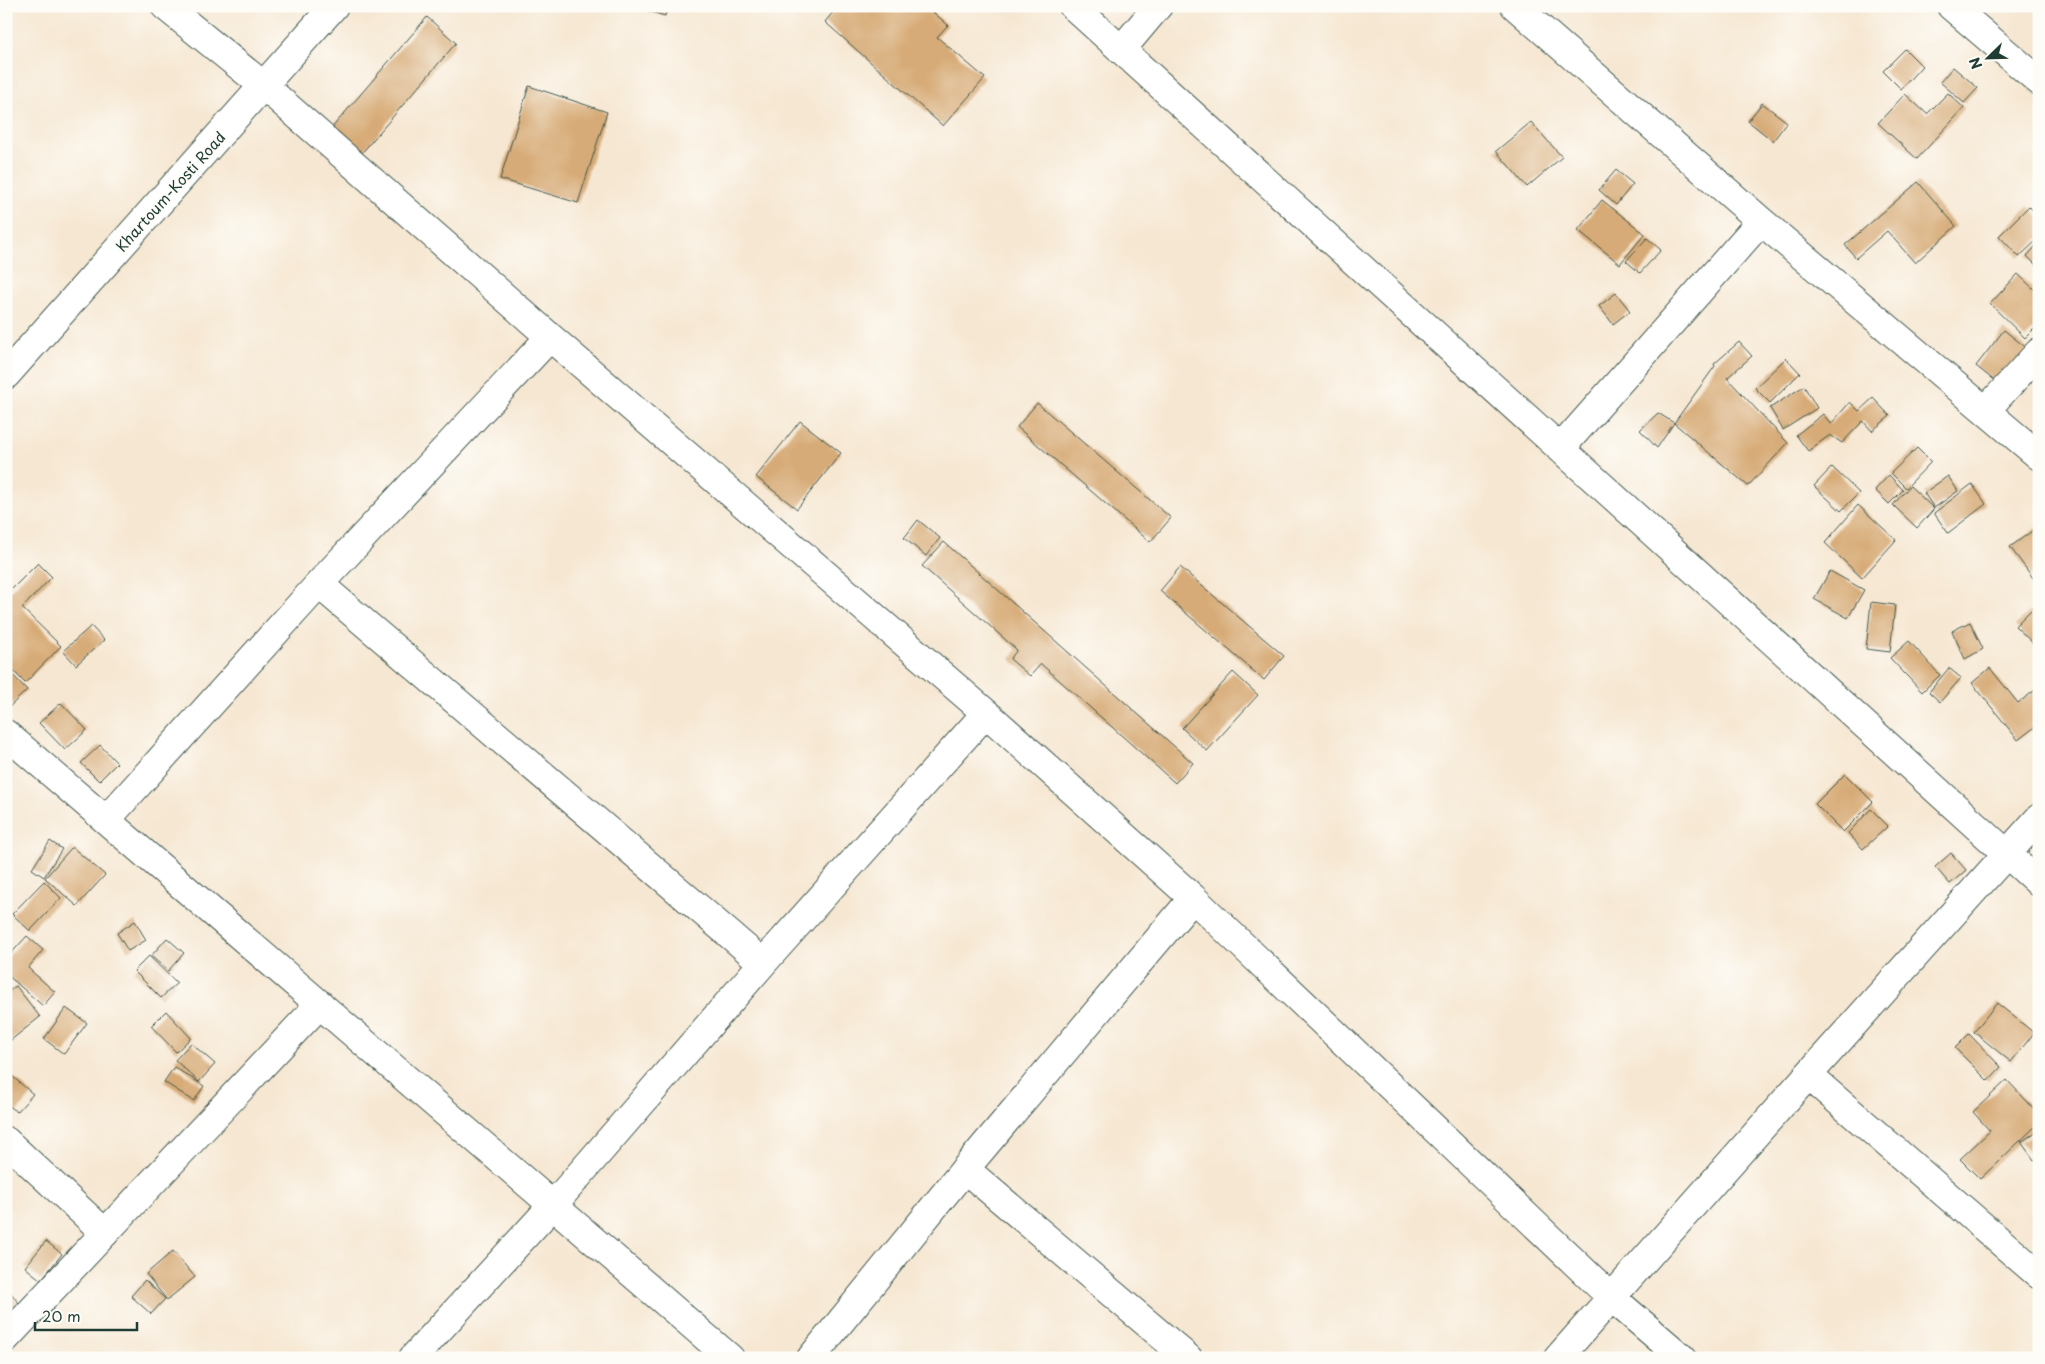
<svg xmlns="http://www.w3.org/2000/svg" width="2045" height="1364" viewBox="0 0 2045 1364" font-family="'Playpen Sans',sans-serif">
<rect width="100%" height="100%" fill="#fdfcf7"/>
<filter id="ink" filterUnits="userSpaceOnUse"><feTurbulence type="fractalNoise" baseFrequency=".02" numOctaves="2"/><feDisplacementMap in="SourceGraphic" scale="10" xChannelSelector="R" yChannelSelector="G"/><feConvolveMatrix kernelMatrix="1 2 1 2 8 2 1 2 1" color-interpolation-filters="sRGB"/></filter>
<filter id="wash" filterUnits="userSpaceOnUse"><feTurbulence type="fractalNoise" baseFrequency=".0096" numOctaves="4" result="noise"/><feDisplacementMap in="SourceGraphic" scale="20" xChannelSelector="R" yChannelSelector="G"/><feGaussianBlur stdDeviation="1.12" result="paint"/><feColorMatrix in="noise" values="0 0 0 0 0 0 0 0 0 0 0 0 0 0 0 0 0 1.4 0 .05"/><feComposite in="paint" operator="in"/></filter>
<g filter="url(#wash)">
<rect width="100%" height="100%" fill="#f6e7d2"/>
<g id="blocks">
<path fill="#d7ab77" d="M631,6H668L665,16Z
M838,6H926L948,25L937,37L985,78L943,126L825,22Z
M427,17L456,43L360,155L330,130Z
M1905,49L1922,66L1901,89L1883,71Z
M1953,67L1978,88L1964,103L1940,82Z
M529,86L607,112L578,203L500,179Z
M1948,93L1964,108L1917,159L1878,123L1905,94L1927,114Z
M1762,103L1787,122L1773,141L1748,121Z
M1531,122L1562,157L1527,187L1496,151Z
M1616,170L1633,184L1616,205L1599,190Z
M1918,182L1956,226L1915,263L1887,231L1856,258L1845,245Z
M1602,200L1645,234L1620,264L1578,230Z
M2029,206L2039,217V238L2019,257L1999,236Z
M1647,238L1661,250L1640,273L1626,261Z
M2039,243V268L2027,256Z
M2018,274L2039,294V324L2025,338L1990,304Z
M1616,293L1630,311L1613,324L1599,306Z
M2004,330L2039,358L2011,394L1976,366Z
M1739,342L1752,356L1727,378L1788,443L1748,486L1674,423L1657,448L1640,430L1658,413L1674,423L1715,366L1714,364Z
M1786,358L1800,373L1770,403L1755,388Z
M1804,386L1817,408L1783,430L1770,408Z
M1873,398L1890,416L1872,431L1863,421L1842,443L1830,435L1808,451L1796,435L1823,414L1831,424L1850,402L1859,411Z
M1037,403L1171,518L1150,542L1017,427Z
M800,421L841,453L797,509L756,477Z
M1917,448L1931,462L1906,488L1891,473Z
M1832,467L1859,493L1841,511L1814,486Z
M1889,475L1903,490L1889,504L1875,490Z
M1948,476L1958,491L1934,508L1924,493Z
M1972,484L1986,504L1948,533L1934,513Z
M1910,486L1934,509L1917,528L1893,505Z
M1858,505L1896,540L1862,578L1825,543Z
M918,520L940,538L926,556L904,538Z
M2039,526V580L2036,582L2010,547Z
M944,542L1193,763L1175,783L1041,664L1030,676L1010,659L1017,650L922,566Z
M38,563L52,577L22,608L61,646L25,683L6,663V595Z
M1180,567L1284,656L1264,680L1160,591Z
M1830,571L1864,590L1848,618L1814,599Z
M1871,602L1895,605L1890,652L1866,649Z
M2035,606L2039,610V649L2015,626Z
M1970,622L1983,649L1965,659L1952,631Z
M91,626L104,640L76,665L63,651Z
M1909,641L1940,675L1922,692L1890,658Z
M6,668L27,690L6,710Z
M1949,668L1961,678L1940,702L1929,692Z
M1990,668L2018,703L2038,688L2039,689V724L2018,740L1972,683Z
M1233,672L1258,695L1207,751L1182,728Z
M61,703L87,730L65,750L39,723Z
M100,745L117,763L99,781L81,763Z
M1845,774L1873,802L1843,832L1815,804Z
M1871,809L1888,826L1863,849L1848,833Z
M50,841L62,849L44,877L32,869Z
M72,847L105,875L77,906L45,878Z
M1951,853L1966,870L1950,884L1935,867Z
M44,881L61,898L30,931L12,914Z
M135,921L146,940L128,951L117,933Z
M27,936L43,950L28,968L55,992L43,1006L6,974V959Z
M167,938L184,953L168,971L151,956Z
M149,956L177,983L161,998L134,971Z
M16,986L40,1017L6,1044V993Z
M1997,1003L2034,1033L2011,1062L1974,1032Z
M66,1008L87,1023L64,1054L44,1039Z
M166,1011L191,1038L176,1052L151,1026Z
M1969,1034L2001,1067L1988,1081L1955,1048Z
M191,1043L215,1064L199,1082L175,1060Z
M174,1067L204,1086L194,1101L164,1082Z
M6,1071L33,1094L17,1112L6,1103Z
M2007,1080L2039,1114V1123L1980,1179L1960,1159L1990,1131L1973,1112Z
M2039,1130V1157L2034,1160L2021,1142Z
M46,1241L62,1254L41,1280L25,1267Z
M173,1251L195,1277L167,1300L146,1274Z
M145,1280L165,1299L151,1314L131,1296Z
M10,1292L22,1307L6,1320V1295Z"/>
</g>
</g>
<g filter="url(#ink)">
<use href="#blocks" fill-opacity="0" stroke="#3f564c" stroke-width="1"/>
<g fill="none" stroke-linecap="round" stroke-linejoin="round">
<g stroke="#3f564c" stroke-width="30">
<path id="minor" d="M165,6L264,86L550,337L986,713L1193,898L1611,1297L1682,1358
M1073,6L2039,883
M1515,6L1761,221L2039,456
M1951,6L2039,81
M1121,50L1158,6
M1986,410L2039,352
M1560,449L1761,221
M319,584L763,963
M6,734L730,1358
M106,820L319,584L550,337
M1808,1075L2039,1275
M6,1141L105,1233
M965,1169L1188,1358
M6,1338L320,1004
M413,1358L553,1205L763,963L986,713
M811,1358L965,1169L1193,898
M1558,1358L1808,1075L2039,818"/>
</g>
<g stroke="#3f564c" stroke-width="30">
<path id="highway" d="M6,375L334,6"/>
</g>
<use href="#minor" stroke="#fff" stroke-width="28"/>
<use href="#highway" stroke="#fff" stroke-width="28"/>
</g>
</g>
<g text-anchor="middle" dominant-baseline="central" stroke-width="4" stroke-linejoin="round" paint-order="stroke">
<g font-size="15" fill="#1f3d34" stroke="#fdfcf7">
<text transform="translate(170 191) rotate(-48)">Khartoum-Kosti Road</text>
</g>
</g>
<rect width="2045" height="1364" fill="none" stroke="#fdfcf7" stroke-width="25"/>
<g transform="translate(1988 58) rotate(247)" stroke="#fdfcf7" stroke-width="4" paint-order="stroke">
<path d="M0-4L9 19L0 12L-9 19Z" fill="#1f3d34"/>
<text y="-8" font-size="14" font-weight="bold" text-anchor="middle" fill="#1f3d34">N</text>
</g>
<path d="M35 1322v8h102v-8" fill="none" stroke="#1f3d34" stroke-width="2.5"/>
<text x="42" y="1322" font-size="15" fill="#1f3d34" stroke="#fdfcf7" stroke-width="4" paint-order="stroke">20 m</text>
</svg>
